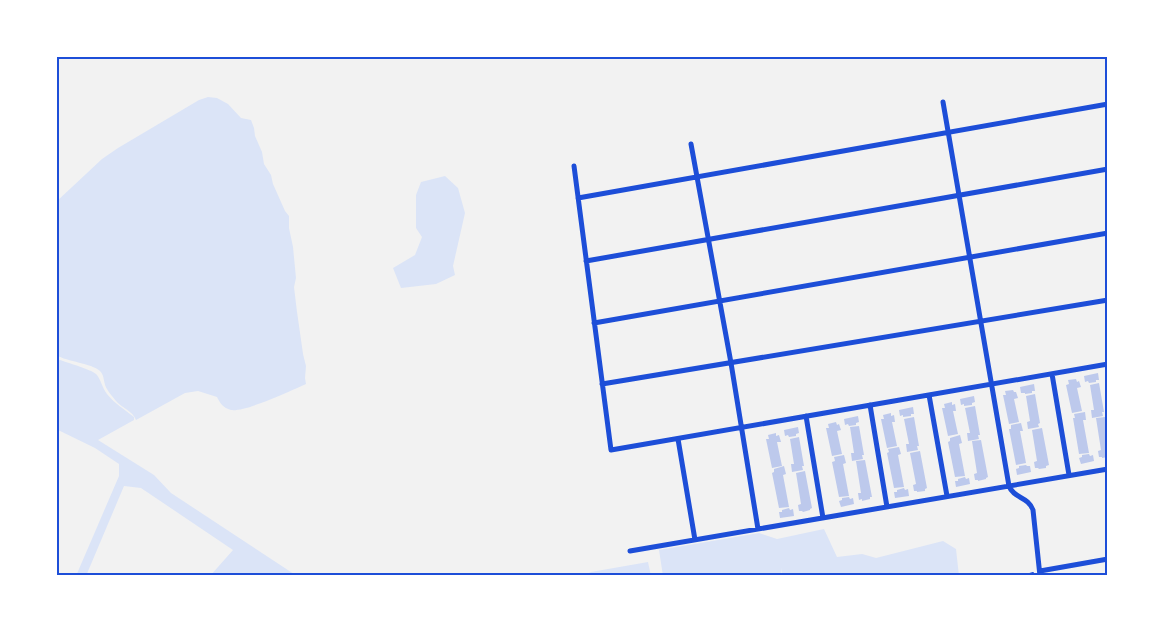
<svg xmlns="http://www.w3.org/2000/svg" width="1164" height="632" viewBox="0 0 1164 632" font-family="Lato,sans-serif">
<rect width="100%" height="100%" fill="#f2f2f2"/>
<path fill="#dbe4f7" d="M208,97L217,98L228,104L241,118L251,120L254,128L255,136L262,152L264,164L271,175L273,184L285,211L289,216V228L293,247L296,278L294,287L297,312L303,354L306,366L305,378L306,384C290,391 246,412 231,410C223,408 220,403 217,397L198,391L185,393L136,420C133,411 122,408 116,401C113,397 109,393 107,389C103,383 105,376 100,371C91,363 68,362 56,355V202L102,159L118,148L199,100Z
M445,176L458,188L465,213L453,266L455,275L436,284L401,288L393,268L415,255L422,237L416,228V195L421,182Z
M60,360C68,363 90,369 96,374C101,379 102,388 107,394C115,404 124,409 134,417V420L98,440L154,475L171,493L297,576H210L233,550L141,488L124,486L86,576H76L119,476V464L95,448L56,429V361Z
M824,529L837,557L862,554L876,558L943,541L956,549L959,576H782L781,568V576H663L659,550L759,533L777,539Z
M648,562L651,576H583L591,572Z"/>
<path fill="#bdc9ec" d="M1098,373L1099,380H1096V382L1089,383L1088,381L1085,382L1084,376Z
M1076,379L1077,382L1079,381L1081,387L1077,388L1082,411L1072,413L1066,385L1069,384L1068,380Z
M1099,383L1104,412H1102L1103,416L1092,418L1091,410H1094L1090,385Z
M1034,384L1035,391H1032V393L1025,394V393H1021L1020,387Z
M1013,390L1014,392H1016L1018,398L1014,399L1019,422L1009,424L1003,395H1006L1005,391Z
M1035,394L1040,423L1038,424L1039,427L1028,429L1027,422L1030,421L1026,396Z
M974,396L975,402L972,403V405L964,406V404L961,405L960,399Z
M952,402V405L955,404L956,411H953L958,434L948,436L942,408H945L944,404Z
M975,406L980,435H978L979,439L968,441L967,433H970L965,408Z
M913,407L914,414H911V416L903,417V415L900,416L899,410Z
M1085,412L1086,420H1083L1089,453L1079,454L1073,418H1075L1074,414Z
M891,413V416L894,415L895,422H892L897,446L887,448L881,419H884L883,415Z
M858,416L859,422L856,423V425L849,426L848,424L845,425L844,419Z
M914,417L919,446H917L918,450L907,452L906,444H909L904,419Z
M1105,417L1108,430V457L1102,458V457H1099L1098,451L1101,450L1096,418Z
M836,422L837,425L839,424L841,430L837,431L842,454L832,456L826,428H829L828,424Z
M1021,423L1023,431H1020L1026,463L1016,465L1009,429H1011V425Z
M859,426L864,455H862L863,459L852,461L851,453H854L850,427Z
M798,427L799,433L796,434V436L789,437L788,435L785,436L784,430Z
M1042,428L1049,465L1046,466V468L1039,469L1038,468H1035L1034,462L1037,461L1032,430Z
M776,433V436L779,435L781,442H777L782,466L772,468L766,439H769L768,435Z
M960,435L962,443L959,444L965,476L955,477L948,442L950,441V438Z
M799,437L804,466H802L803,470L792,472L791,464H794L790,439Z
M981,440L988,477L986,478V479L978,481V480H975L974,474L977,473L972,441Z
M899,447L901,454L898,455L904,487L894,488L887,453L889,452L888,449Z
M920,451L927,488L925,489V491L917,492V491H914L913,485L916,484L910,453Z
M1089,454L1090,456L1093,455L1094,461L1081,464L1079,458L1082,457V455Z
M844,455L846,463L843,464L849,496L839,497L832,462L835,461L834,457Z
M865,460L872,497H870V499L862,501V499L859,500L858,493H861L856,461Z
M1026,465L1027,466H1030L1031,472L1017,475L1016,469L1019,468V466Z
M784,466L786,474L783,475L789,507L779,508L772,473L774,472V469Z
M805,471L812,508L810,509V510L803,512L802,511H799L798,505L801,504L796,473Z
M965,477L966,479L969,478L970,484L956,487L955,481H958V479Z
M904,488L905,490L908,489L909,496L895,498L894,492H897V490Z
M849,497L850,499L853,498L854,504L841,507L839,501L842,500V498Z
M789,508L790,510L793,509L794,516L780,518L779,512H782V510Z"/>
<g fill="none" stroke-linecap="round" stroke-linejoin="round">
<path stroke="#1d4ed8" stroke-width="2" d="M1023,576L1033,573"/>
<path stroke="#1d4ed8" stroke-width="5" d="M943,102L1009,486C1014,499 1028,496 1033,510L1040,576
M691,144L731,363L758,529
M574,166L611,450L1108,364
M578,198L1108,104
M586,261L1108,169
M594,323L1108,233
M1052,374L1069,475
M602,384L1108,300
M929,395L947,496
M870,405L887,507
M806,416L823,518
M678,439L695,540
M630,551L1108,469
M1040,571L1108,559"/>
</g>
<rect width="1164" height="632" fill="none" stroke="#ffffff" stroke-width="115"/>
<rect x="58" y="58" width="1048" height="516" fill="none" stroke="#1d4ed8" stroke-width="2"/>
</svg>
